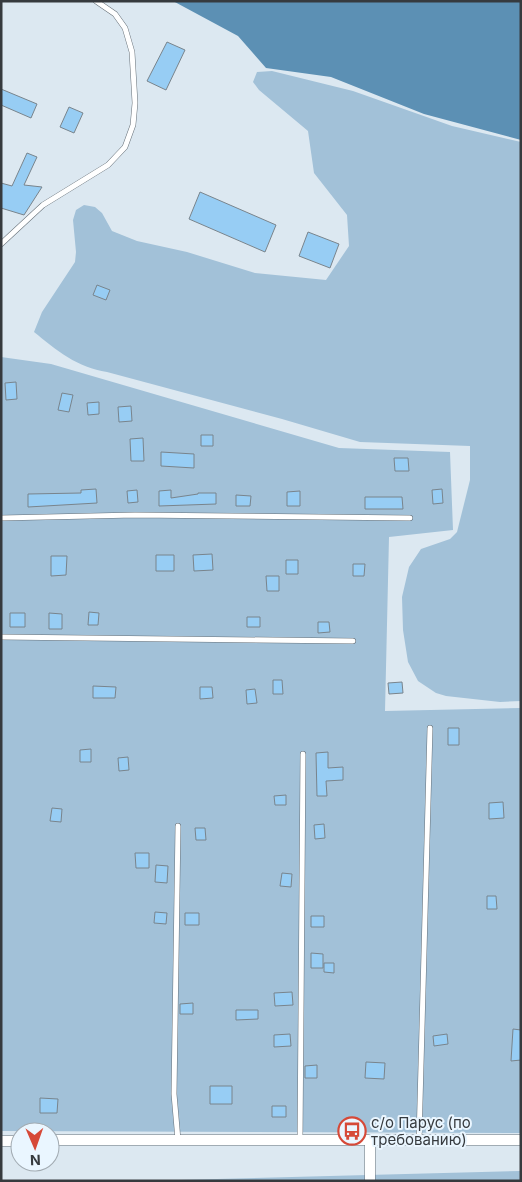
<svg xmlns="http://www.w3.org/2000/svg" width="522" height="1182" viewBox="0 0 522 1182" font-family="Inter,sans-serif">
<rect width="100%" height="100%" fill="#dce8f1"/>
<path fill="#a2c1d8" d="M272,71L353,91L452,126L521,142V701L500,702L446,696L436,693L418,681L408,662L403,630L402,597L409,567L421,549L450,539L457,532L470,480V446L360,442L282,419L107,372C78,368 56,350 34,332L42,312L75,262L76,252L73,220L76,210L84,205L95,207L102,213L112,231L137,241L187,252L255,273L326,280L349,246L347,215L314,173L308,131L259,90L253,82L257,72Z
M1,357L51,364L339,448L450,452L453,530L389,537L385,711L521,708V1133L1,1131Z
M521,1171V1181H139Z"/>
<path fill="#5c90b4" d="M173,1H521V140L424,114L331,77L266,68L238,36Z"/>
<path fill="#97cdf4" stroke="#79848c" d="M167,42L185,50L166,90L147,81Z
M1,89L37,104L31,118L1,105Z
M69,107L83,113L74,133L60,127Z
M27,153L37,157L24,185L42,187L24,215L1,208V183L12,186Z
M200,192L276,225L265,252L189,219Z
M308,232L339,244L330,268L299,256Z
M97,285L110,290L106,300L93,295Z
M16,382L17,399L6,400L5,383Z
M62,393L73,395L69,412L58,410Z
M99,402V414L88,415L87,403Z
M131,406L132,421L119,422L118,407Z
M201,435H213V446H201Z
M143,438L144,461H131L130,439Z
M161,452L194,454V468L161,466Z
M394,458H408L409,471H395Z
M96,489L97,503L28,507V494L81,493V490Z
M442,489L443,503L433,504L432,490Z
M137,490L138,502L128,503L127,491Z
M171,490V498L198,494V493H216V504L159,506V491Z
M300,491V506H287V492Z
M236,495L251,496L250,506H236Z
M365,497H402L403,509H365Z
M212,554L213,570L194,571L193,555Z
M156,555H174V571H156Z
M51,556H67L66,575L51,576Z
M286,560H298V574H286Z
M353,564H365L364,576H353Z
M266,576H279V591H267Z
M89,612L99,613L98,625H88Z
M10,613H25V627H10Z
M49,613L62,614V629H49Z
M247,617H260V627H247Z
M318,622H329L330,632L318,633Z
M273,680H282L283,694H273Z
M402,682L403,693L389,694L388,683Z
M93,686L116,687L115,698H93Z
M200,687H212L213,698L200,699Z
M255,689L257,703L247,704L246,690Z
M448,728H459V745H448Z
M91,749V762H80V750Z
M328,752V768L343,767V780L326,781L327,796H317L316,753Z
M128,757L129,770L119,771L118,758Z
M286,795V805H275L274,796Z
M503,802L504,818L489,819V803Z
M52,808L62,809L61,822L50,821Z
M324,824L325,838L315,839L314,825Z
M195,828H205L206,840H196Z
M135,853H149V868H136Z
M156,865L168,866L167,883L155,882Z
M282,873L292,874L291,887L280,886Z
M487,896H496L497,909H487Z
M155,912L167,913L166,924L154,923Z
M185,913H199V925H185Z
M311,916H324V927H311Z
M311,953L323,954V968H311Z
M324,963H334V973L324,972Z
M292,992L293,1005L275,1006L274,993Z
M193,1003V1014H180V1004Z
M236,1010H258V1019L236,1020Z
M513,1029L521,1030V1060L511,1061Z
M290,1034L291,1046L274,1047V1035Z
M447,1034L448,1044L434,1046L433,1036Z
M366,1062L385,1063L384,1079L365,1078Z
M317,1065V1078H305V1066Z
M210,1086H232V1104H210Z
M40,1098L58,1099L57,1113H40Z
M272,1106H286V1117H272Z"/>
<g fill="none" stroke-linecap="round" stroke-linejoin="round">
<g stroke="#667078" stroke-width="6">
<path id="service" d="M1,244L43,205L108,165L125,147L133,125L135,103L132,52L125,28L115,14L96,1
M1,518L135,515L410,518
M1,637L353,641
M178,826L174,1094L178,1140
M419,1140L430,728
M300,1141L303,754"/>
</g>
<g stroke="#667078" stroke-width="11">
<path id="minor" d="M50,1140H521
M1,1141H20
M370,1141V1181"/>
</g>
<use href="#service" stroke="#fff" stroke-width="5"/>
<use href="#minor" stroke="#fff" stroke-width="10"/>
</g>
<defs>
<g id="bus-ring" transform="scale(1.4375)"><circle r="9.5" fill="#eaf6ff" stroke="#d64938" stroke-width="1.5"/><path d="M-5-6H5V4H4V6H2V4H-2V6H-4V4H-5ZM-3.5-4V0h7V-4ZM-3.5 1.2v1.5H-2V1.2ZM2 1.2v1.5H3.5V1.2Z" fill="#d64938"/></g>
</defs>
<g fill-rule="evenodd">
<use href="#bus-ring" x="352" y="1131"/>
</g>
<g text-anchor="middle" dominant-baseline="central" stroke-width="4" stroke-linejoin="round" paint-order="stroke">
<g font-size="15" fill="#363a3e" stroke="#eaf6ff" text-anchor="start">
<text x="371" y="1122">с/о Парус (по<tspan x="371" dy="17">требованию)</tspan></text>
</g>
</g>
<rect width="522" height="1182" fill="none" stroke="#363a3e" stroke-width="5"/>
<g transform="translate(35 1147) rotate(178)"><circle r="24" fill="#eaf6ff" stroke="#a2abb2"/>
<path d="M0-4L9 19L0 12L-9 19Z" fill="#d64938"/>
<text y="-8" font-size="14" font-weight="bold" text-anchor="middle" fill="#363a3e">N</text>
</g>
</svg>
